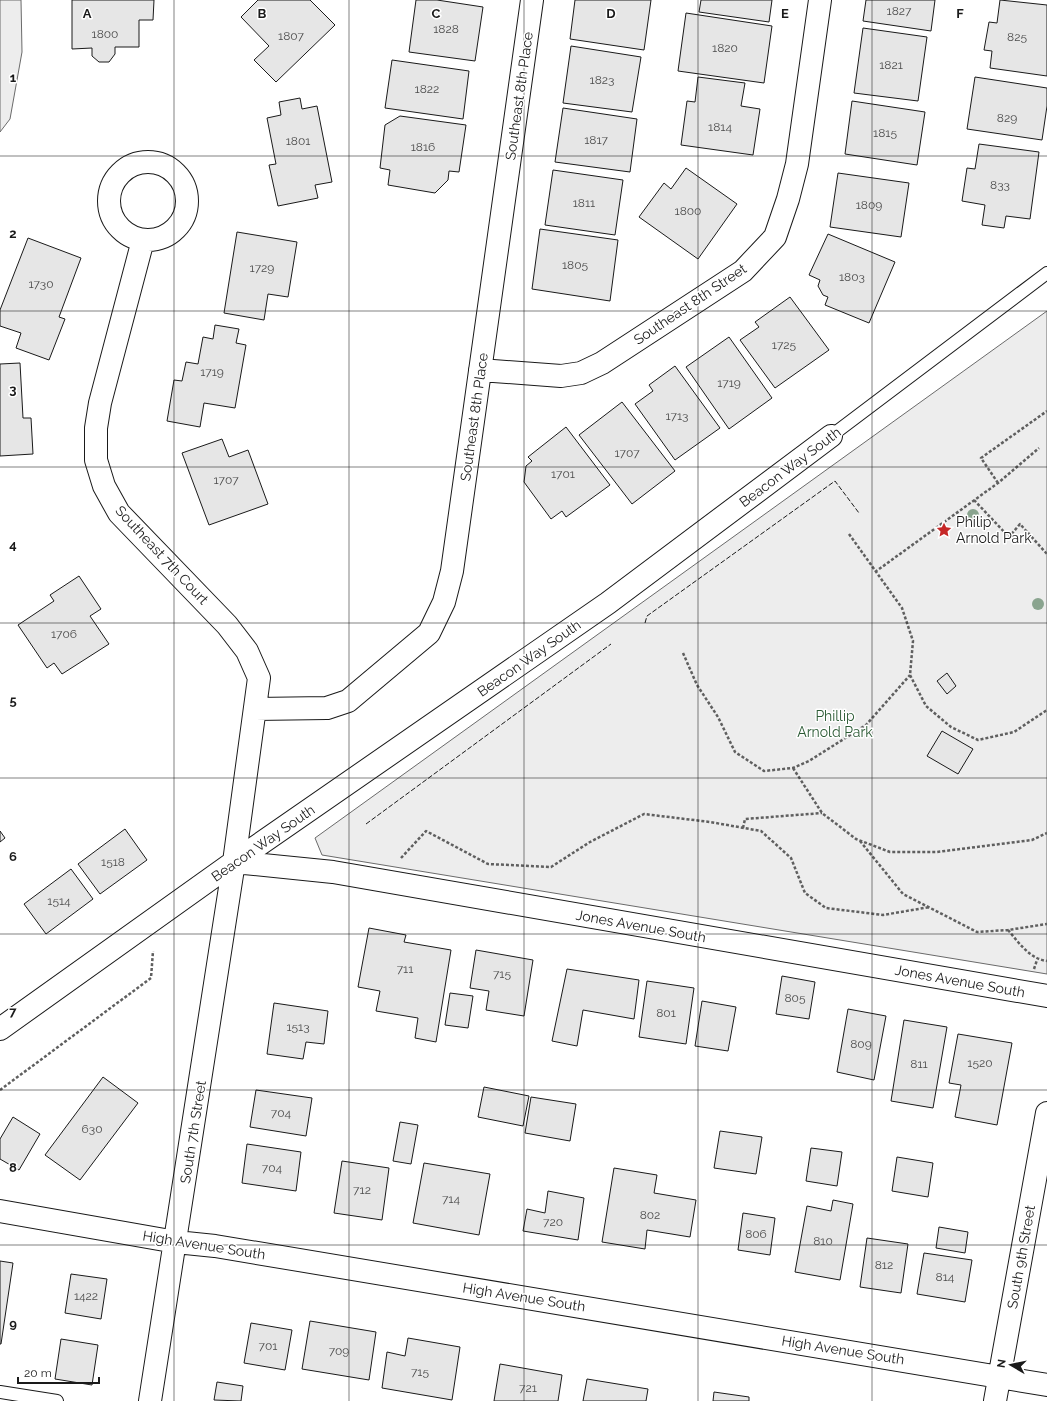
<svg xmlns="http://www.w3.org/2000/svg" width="1047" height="1401" viewBox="0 0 1047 1401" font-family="Raleway,sans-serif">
<rect width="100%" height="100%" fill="#fff"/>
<path fill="#ededed" stroke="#6a6a6a" d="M0,0H21L22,52L10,119L0,132Z
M1047,311V974L322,855L315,838Z"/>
<path fill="#e6e6e6" stroke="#1a1a1a" d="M72,0H154L153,20H139V47H115V54L109,62H99L92,56V48L72,49Z
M258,0H310L335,25L276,82L254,60L269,46L241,17Z
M416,0H437L483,7L475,61L409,52Z
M575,0H651L644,50L570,39Z
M701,0H772L769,22L699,12Z
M866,0H935L931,31L863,21Z
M1000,0L1047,5V76L990,68L992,51L984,50L989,22L997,23Z
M686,13L772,26L764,83L678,71Z
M863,28L927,37L918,101L854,93Z
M571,46L641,57L632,112L563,103Z
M392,60L469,71L463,119L385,108Z
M698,77L745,83L741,106L760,109L753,155L681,145L687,101L695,102Z
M975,77L1047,88V106L1042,140L967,129Z
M300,98L302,109L317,106L332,182L315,185L318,198L278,206L269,165L276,164L267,118L281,115L279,102Z
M852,101L925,112L917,165L845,154Z
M563,108L637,119L630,172L555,162Z
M400,116L466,125L459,172L449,171L448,180L435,193L388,185L390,170L380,168L385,125Z
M979,144L1039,152L1030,219L1006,216L1004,228L982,225L985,205L962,201L967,168L975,169Z
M686,168L737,204L698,259L639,217L664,183L671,189Z
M553,170L623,180L615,235L545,225Z
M838,173L909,183L901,237L830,227Z
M540,229L618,240L610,301L532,289Z
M237,232L297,242L288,297L268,294L264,320L224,313Z
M828,234L895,262L869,323L825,305L828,297L823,295L818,286L820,280L809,275Z
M28,238L81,258L59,317L65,319L49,360L16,348L21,333L0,326V310Z
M790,297L829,350L775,388L740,340L759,327L755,322Z
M215,325L239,329L236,343L246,345L235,408L204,403L200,427L167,421L174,380L182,381L186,362L198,364L203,337L213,339Z
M729,337L772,398L729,429L686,367Z
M20,363L23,418H31L33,454L0,456V364Z
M675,366L720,428L675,460L635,404L653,391L649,385Z
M622,402L675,471L632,504L579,435Z
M566,427L610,485L566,517L562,511L551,519L524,482L526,466L532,461L528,457Z
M222,439L229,457L248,450L268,504L209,525L182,453Z
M79,576L101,609L90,616L109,644L62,674L54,663L47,668L18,625L54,601L50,595Z
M947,673L956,686L947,694L937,681Z
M942,731L973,749L958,774L927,756Z
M125,829L147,860L100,894L78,864Z
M0,831L5,838L0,842Z
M71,869L93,899L46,934L24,904Z
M369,928L406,935L404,942L451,950L436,1042L415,1038L418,1018L376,1011L380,991L358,987Z
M476,950L533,960L524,1016L486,1010L489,991L470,988Z
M567,969L639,980L634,1019L583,1010L577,1046L552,1041Z
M782,976L815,982L809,1019L776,1014Z
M647,981L694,988L686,1044L639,1037Z
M450,993L473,996L468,1028L445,1025Z
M702,1001L736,1007L728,1051L695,1046Z
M274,1003L328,1011L324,1044L306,1042L303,1059L267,1054Z
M848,1009L886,1016L874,1080L837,1072Z
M904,1020L947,1027L933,1108L891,1101Z
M958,1034L1012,1043L997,1125L955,1117L961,1085L949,1083Z
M103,1077L138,1103L80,1180L45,1155Z
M484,1087L529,1096L523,1126L478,1117Z
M256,1090L312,1098L306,1136L250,1127Z
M531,1097L576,1104L570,1141L525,1133Z
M13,1117L40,1134L19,1170L0,1159V1139Z
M400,1122L418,1125L411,1164L393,1161Z
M720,1131L762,1137L756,1174L714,1168Z
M247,1144L301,1152L296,1191L242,1183Z
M811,1148L842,1152L837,1186L806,1181Z
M897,1157L933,1163L928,1197L892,1191Z
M342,1161L389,1168L382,1220L334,1213Z
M424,1163L490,1174L479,1235L413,1223Z
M614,1168L657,1175L654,1193L696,1200L690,1237L647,1230L645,1249L602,1242Z
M548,1191L584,1198L578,1240L523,1231L527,1209L545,1213Z
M833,1200L853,1204L840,1280L795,1272L807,1206L831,1211Z
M743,1213L775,1218L770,1255L738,1250Z
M939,1227L968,1232L965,1253L936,1248Z
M867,1238L908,1244L901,1293L860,1287Z
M924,1253L972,1260L965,1302L917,1294Z
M0,1261L13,1263L1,1344H0Z
M71,1274L107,1279L101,1319L65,1313Z
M310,1321L376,1332L369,1380L302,1369Z
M251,1323L292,1330L285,1370L244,1363Z
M408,1338L460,1347L452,1400L382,1388L387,1352L405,1356Z
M61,1339L98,1345L92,1385L55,1379Z
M500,1364L562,1375L558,1401H494Z
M587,1379L648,1389L646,1401H583Z
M217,1382L243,1386L241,1401L214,1400Z
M714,1392L749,1397V1401H713Z"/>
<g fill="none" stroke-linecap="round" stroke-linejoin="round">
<g stroke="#1a1a1a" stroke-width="14">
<path id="service" d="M831,436L1047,273
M0,1392L57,1401"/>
</g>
<g stroke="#1a1a1a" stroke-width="24">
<path id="minor" d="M109 201a39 39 0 1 1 78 0a39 39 0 1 1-78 0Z
M143,240L100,403L96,428V460L104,486L119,513L227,625L247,651L259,678L234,862L150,1401
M480,370L561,376L581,373L602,363L743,271L775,237L788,199L797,164L820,0
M255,709L327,708L348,701L429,633L444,602L452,571L532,0
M234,862L333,872L1047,996
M0,1029L234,862L608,603L831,436
M0,1211L176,1242L215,1246L1047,1385
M995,1401L1047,1113"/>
</g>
<path stroke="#5f5f5f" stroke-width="2.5" stroke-dasharray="3 2" stroke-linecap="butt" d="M998,483L981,458L1047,411
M974,500L1009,537L1020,524L1047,554
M849,534L902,608L913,641L910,675L926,706L951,727L978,740L1014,732L1047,710
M875,572L998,483L1039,448
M683,653L697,685L718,717L735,752L764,771L793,768L809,761L866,725L910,675
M793,768L822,813L856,839L890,852H937L1032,840L1047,833
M743,828L745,819L822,813
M860,841L903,894L977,932L1008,930L1047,924
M401,858L426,831L488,864L551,867L590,842L644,814L710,822L761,831L791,858L805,893L826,908L883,915L930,907
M1008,930C1019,943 1030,959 1047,961
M1034,969L1037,960
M0,1090L151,978L153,951"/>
<use href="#service" stroke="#fff" stroke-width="12"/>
<use href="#minor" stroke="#fff" stroke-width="22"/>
<path stroke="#1a1a1a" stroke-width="1" stroke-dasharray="5 2" stroke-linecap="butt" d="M645,623L647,616L835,481L859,513
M366,824L611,644"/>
</g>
<g fill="#8aa48f">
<circle cx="973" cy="515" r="6"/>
<circle cx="1038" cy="604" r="6"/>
</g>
<path fill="none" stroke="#1a1a1a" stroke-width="1" stroke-opacity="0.55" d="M174,0V1401M349,0V1401M524,0V1401M698,0V1401M872,0V1401M0,156H1047M0,311H1047M0,467H1047M0,623H1047M0,778H1047M0,934H1047M0,1090H1047M0,1245H1047"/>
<defs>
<g id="sight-bare" transform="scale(1.2)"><path d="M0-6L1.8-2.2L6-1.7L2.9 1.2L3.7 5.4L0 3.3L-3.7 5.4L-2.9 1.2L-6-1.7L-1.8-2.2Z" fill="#c62828" stroke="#fff" stroke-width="2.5" paint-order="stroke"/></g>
</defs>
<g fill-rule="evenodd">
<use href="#sight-bare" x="944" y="530"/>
</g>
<g text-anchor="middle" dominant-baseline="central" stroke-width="3" stroke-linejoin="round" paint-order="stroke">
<g font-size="12" fill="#4d4d4d">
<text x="899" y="11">1827</text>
<text x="446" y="29">1828</text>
<text x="105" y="34">1800</text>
<text x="291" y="36">1807</text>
<text x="1017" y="37">825</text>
<text x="725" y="48">1820</text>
<text x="891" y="65">1821</text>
<text x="602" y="80">1823</text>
<text x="427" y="89">1822</text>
<text x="1007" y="118">829</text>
<text x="720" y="127">1814</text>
<text x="885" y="133">1815</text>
<text x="596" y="140">1817</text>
<text x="298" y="141">1801</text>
<text x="423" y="147">1816</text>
<text x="1000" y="185">833</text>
<text x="584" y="203">1811</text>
<text x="869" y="205">1809</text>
<text x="688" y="211">1800</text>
<text x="575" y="265">1805</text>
<text x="262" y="268">1729</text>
<text x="852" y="277">1803</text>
<text x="41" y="284">1730</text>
<text x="784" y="345">1725</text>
<text x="212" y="372">1719</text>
<text x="729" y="383">1719</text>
<text x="677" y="416">1713</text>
<text x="627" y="453">1707</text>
<text x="563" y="474">1701</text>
<text x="226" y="480">1707</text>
<text x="64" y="634">1706</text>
<text x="113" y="862">1518</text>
<text x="59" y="901">1514</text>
<text x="405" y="969">711</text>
<text x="502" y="974">715</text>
<text x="795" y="998">805</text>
<text x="666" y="1013">801</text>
<text x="298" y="1027">1513</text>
<text x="861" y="1044">809</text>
<text x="980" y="1063">1520</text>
<text x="919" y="1064">811</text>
<text x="281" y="1113">704</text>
<text x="92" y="1129">630</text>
<text x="272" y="1168">704</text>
<text x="362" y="1190">712</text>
<text x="451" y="1199">714</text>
<text x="650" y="1215">802</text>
<text x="553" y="1222">720</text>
<text x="756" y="1234">806</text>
<text x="823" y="1241">810</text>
<text x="884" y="1265">812</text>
<text x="945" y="1277">814</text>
<text x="86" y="1296">1422</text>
<text x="268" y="1346">701</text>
<text x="339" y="1351">709</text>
<text x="420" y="1372">715</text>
<text x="528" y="1388">721</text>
</g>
<g font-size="14" fill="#1a1a1a" stroke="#fff">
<text transform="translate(519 96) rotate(-82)">Southeast 8th Place</text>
<text transform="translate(690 304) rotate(-34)">Southeast 8th Street</text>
<text transform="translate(474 417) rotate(-82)">Southeast 8th Place</text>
<text transform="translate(790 467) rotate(-37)">Beacon Way South</text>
<text transform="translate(162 555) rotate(47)">Southeast 7th Court</text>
<text transform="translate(529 658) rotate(-35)">Beacon Way South</text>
<text transform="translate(263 843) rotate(-35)">Beacon Way South</text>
<text transform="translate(641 926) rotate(10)">Jones Avenue South</text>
<text transform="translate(960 981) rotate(10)">Jones Avenue South</text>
<text transform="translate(193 1132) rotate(-81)">South 7th Street</text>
<text transform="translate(204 1245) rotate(9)">High Avenue South</text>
<text transform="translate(1021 1257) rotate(-80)">South 9th Street</text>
<text transform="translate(524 1297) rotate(9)">High Avenue South</text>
<text transform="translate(843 1350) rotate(9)">High Avenue South</text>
</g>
<g font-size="14" fill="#1a1a1a" stroke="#fff" text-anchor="start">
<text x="956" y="522">Philip<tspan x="956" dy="16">Arnold Park</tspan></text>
</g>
<g font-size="14" fill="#2b5a34" stroke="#fff">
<text x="835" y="716">Phillip<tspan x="835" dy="16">Arnold Park</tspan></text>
</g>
</g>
<g font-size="13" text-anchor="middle" font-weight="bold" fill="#1a1a1a" stroke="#fff" stroke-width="3" stroke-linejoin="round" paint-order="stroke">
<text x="87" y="18">A</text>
<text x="262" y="18">B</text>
<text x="436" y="18">C</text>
<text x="611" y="18">D</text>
<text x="785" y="18">E</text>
<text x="960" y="18">F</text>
<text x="13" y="82">1</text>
<text x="13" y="238">2</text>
<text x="13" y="394">3</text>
<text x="13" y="549">4</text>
<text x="13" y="705">5</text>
<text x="13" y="861">6</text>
<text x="13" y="1016">7</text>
<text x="13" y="1172">8</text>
<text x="13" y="1328">9</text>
</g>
<g transform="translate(1011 1365) rotate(279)" stroke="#ffffff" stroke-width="3" paint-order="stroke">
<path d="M0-3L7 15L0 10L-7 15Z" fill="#1a1a1a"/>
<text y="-6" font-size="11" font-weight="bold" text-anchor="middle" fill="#1a1a1a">N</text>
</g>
<path d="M18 1377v6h81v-6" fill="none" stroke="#1a1a1a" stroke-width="2"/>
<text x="24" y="1377" font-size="12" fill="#1a1a1a" stroke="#ffffff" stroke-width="3" paint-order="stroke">20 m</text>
</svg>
